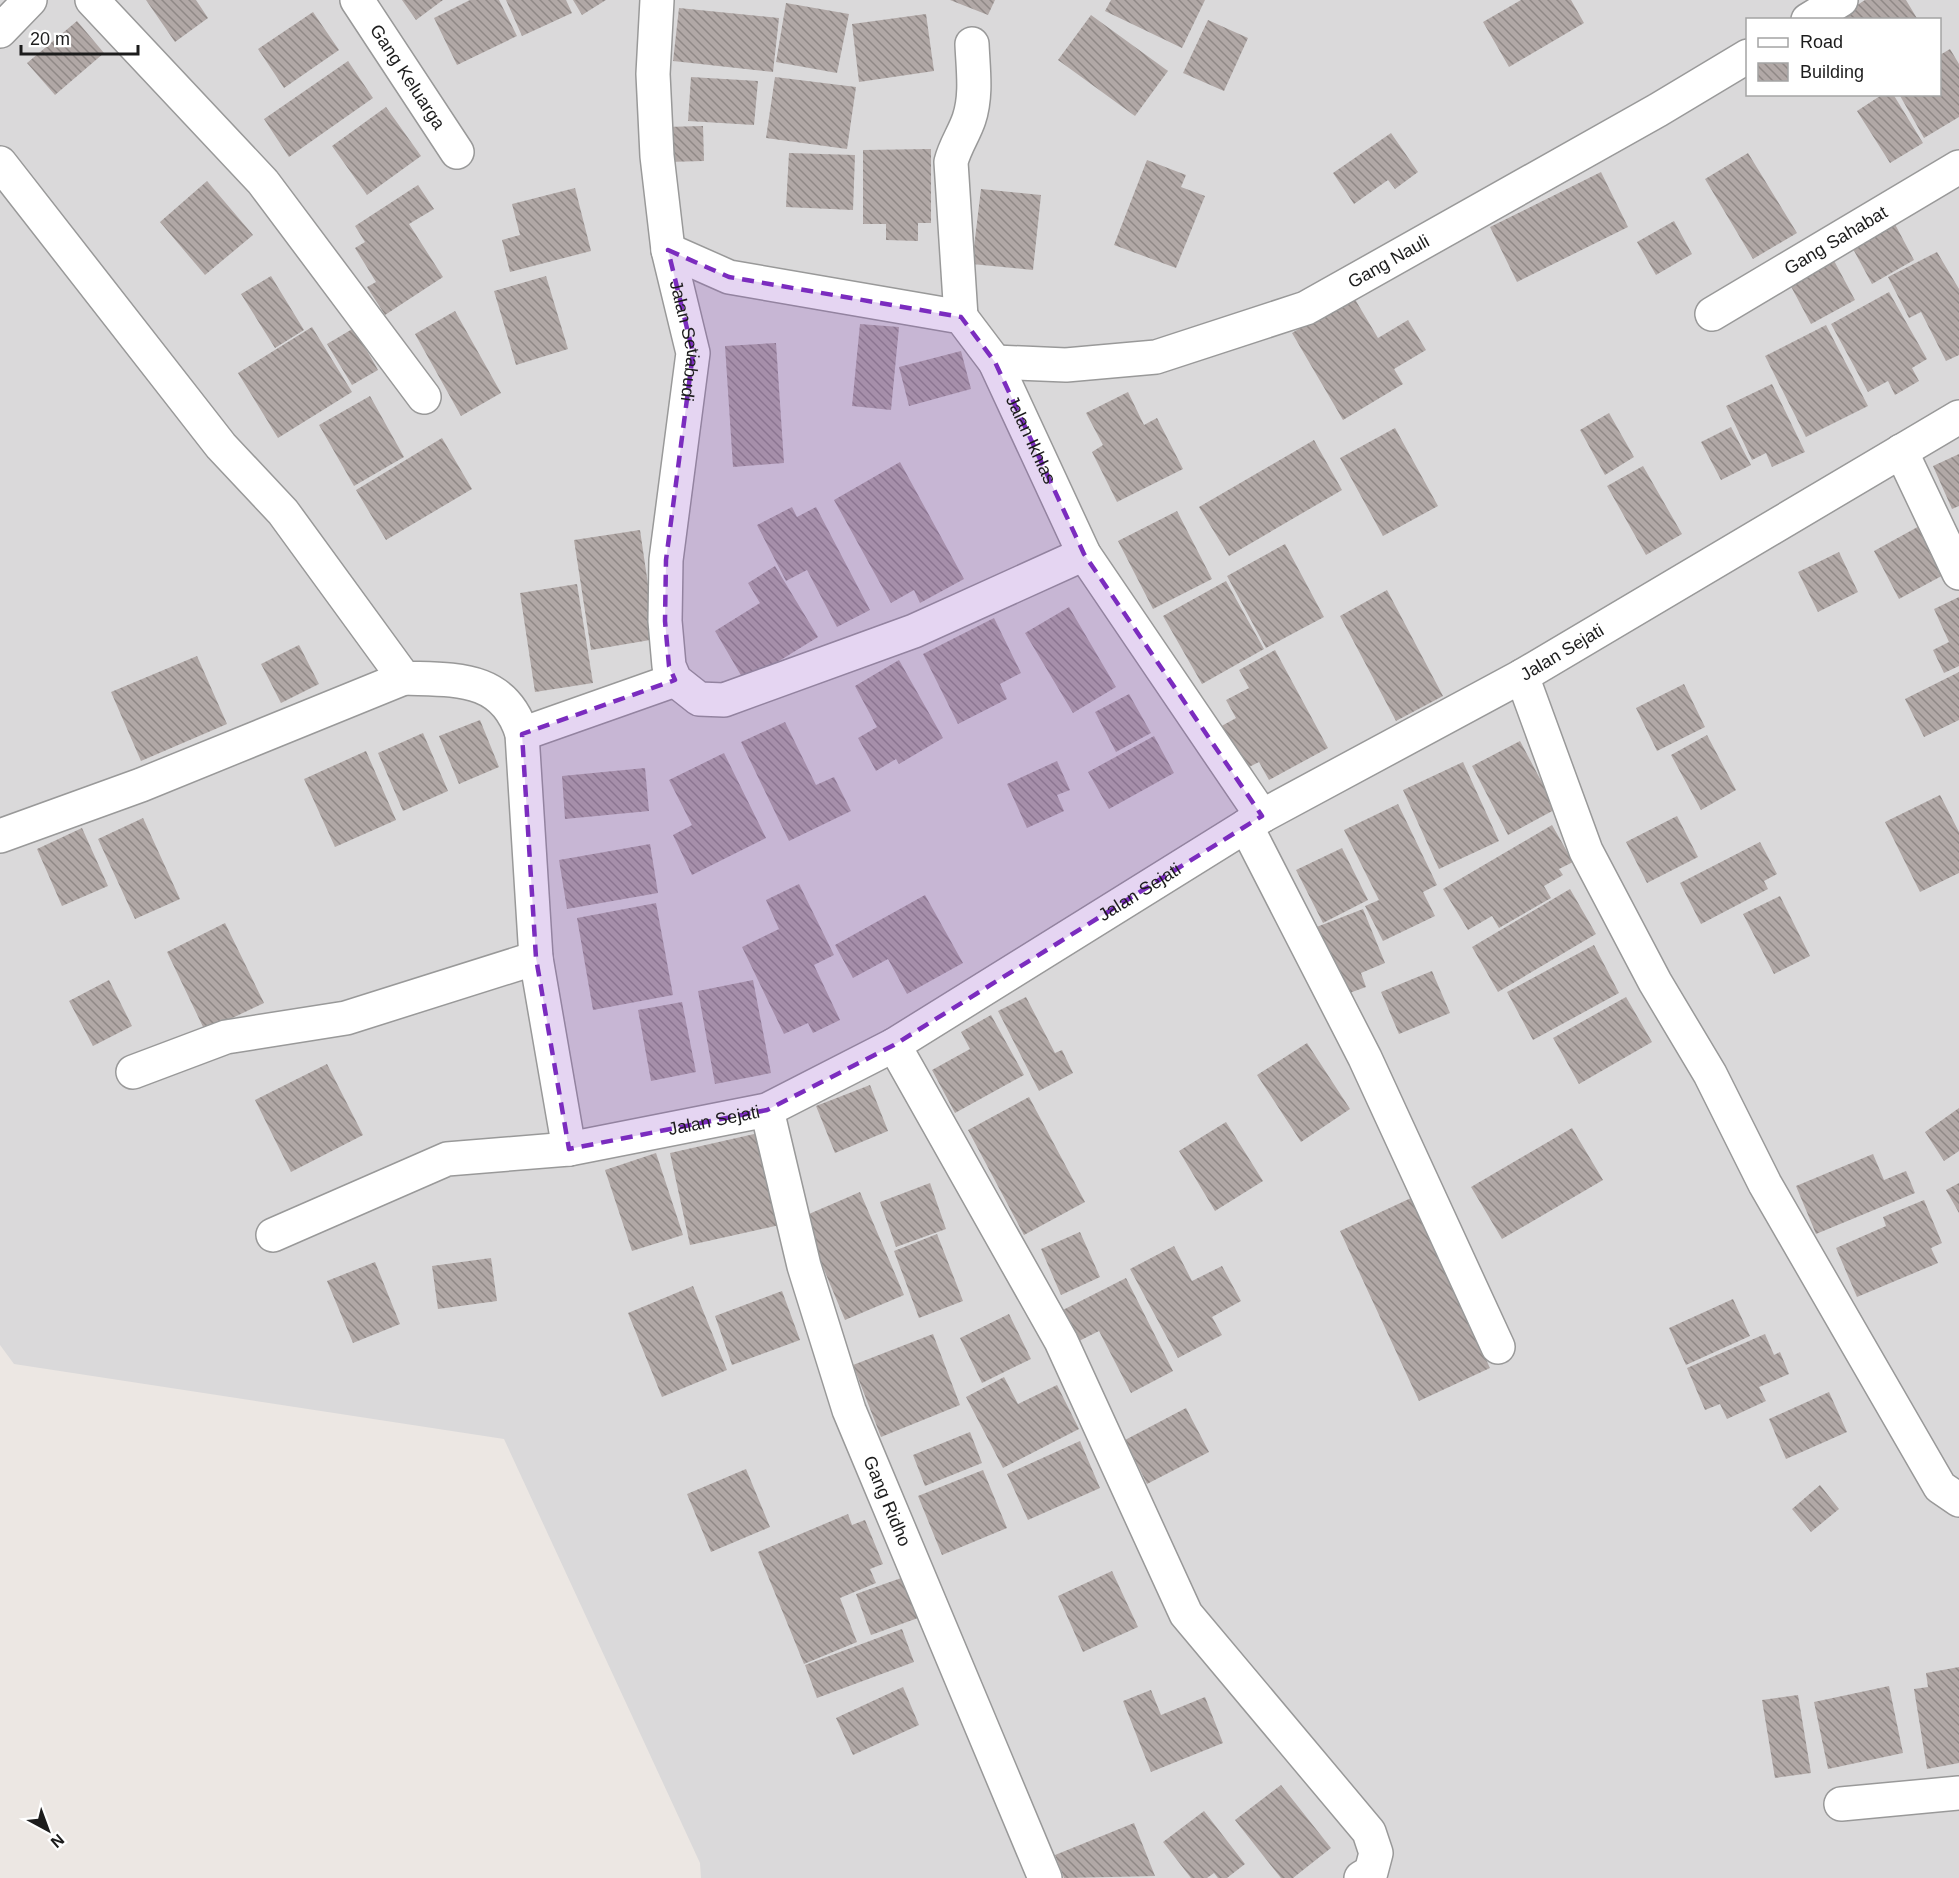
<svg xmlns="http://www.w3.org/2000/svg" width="1959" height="1878" viewBox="0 0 1959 1878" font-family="Arial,sans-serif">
<defs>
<pattern id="building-back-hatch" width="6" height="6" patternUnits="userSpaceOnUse" patternTransform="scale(1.5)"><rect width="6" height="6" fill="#b1a8a6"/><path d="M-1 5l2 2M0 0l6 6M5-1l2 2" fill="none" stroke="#8f8886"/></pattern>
</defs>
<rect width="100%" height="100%" fill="#ece7e3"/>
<path fill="#dad9da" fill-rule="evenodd" d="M0,0H1959V1878H701L700,1863L504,1439L14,1364L0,1345ZM1748,20H1940V94H1748Z"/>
<path fill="url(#building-back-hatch)" d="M146,0H196L208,18L175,42Z
M402,0H443L416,20Z
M470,0H499L517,36L457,65L434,18Z
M506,0H566L572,13L522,36Z
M573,0H606L582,15Z
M950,0H995L988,15Z
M1111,0H1205L1182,48L1105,11Z
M1521,0H1571L1584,23L1509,67L1483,22Z
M1865,0H1906L1918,20H1834Z
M786,3L849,14L837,73L776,62Z
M679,8L779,18L773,72L673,61Z
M313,12L339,50L284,88L258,49Z
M926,14L934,71L859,82L852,24Z
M1091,15L1168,71L1135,116L1058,60Z
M1208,20L1248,38L1224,91L1183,73Z
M77,21L104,53L55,95L27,63Z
M1950,49L1959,64V117L1924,138L1899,94H1940V55Z
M348,61L373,98L289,157L264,119Z
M691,77L758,81L754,125L688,121Z
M775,77L856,87L847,149L766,138Z
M1883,94H1893L1923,143L1890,163L1857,111Z
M386,107L421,156L367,195L332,146Z
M703,126L704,161L667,162L665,127Z
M1391,133L1418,172L1395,189L1388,180L1354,204L1333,173Z
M931,149V223H918V241L886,240V224H863V150Z
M789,153L855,155L853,210L786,207Z
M1748,153L1797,233L1753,259L1705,179Z
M1147,160L1186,175L1181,187L1205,196L1176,268L1114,245Z
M1601,172L1628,227L1517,282L1490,227Z
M207,181L253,235L205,275L160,222Z
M418,185L434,209L409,224L443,277L385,315L367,287L376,282L355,248L365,242L355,226Z
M575,188L591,251L510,272L502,240L520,235L512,204Z
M981,189L1041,195L1033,270L972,264Z
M1889,213L1914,260L1872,284L1846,236Z
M1674,221L1692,254L1656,275L1637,242Z
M1937,252L1959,289V355L1946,361L1921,312L1909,318L1888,277Z
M1831,255L1855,300L1811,324L1787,279Z
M271,276L304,330L275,348L241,294Z
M546,276L568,349L516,365L494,291Z
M1889,292L1927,359L1912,368L1919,381L1895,395L1888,381L1868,392L1831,324Z
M1353,296L1378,338L1408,320L1426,350L1394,369L1403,384L1343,420L1292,333Z
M455,311L501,393L461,416L415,334Z
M860,324L899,327L891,410L852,406Z
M1826,325L1868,406L1806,437L1765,356Z
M312,327L352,392L278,438L238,373Z
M354,328L378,370L352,385L327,344Z
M776,343L784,463L733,467L725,346Z
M961,351L971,389L909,406L899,367Z
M1772,384L1805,452L1772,467L1766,453L1752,460L1726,406Z
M1128,392L1144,425L1157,418L1183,469L1117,502L1092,452L1103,445L1086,413Z
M370,396L404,457L354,486L319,425Z
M1609,413L1634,457L1605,475L1580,430Z
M1731,427L1751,465L1721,480L1701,442Z
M1395,428L1438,506L1383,536L1340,458Z
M442,438L472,489L386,540L356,490Z
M1314,440L1342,490L1229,556L1199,507Z
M1959,454V506L1952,509L1933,466Z
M900,462L964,579L920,603L914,590L891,603L834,500Z
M1643,466L1682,534L1646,555L1607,486Z
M792,507L797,517L816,507L870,610L837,627L807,570L786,581L757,525Z
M1177,511L1212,579L1153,609L1118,541Z
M1923,524L1949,572L1899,599L1874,551Z
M640,530L656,639L591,650L574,540Z
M1285,544L1324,617L1266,648L1227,576Z
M1839,552L1858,592L1818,612L1798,572Z
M775,566L818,637L745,682L715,631L760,603L748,583Z
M1226,581L1264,649L1202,684L1163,616Z
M577,584L593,683L535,692L520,593Z
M1387,590L1443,696L1396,721L1340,616Z
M1959,597V666L1944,673L1933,650L1949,642L1934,609Z
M1069,607L1116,687L1073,713L1025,633Z
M994,618L1021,673L1000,684L1007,699L958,724L923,654Z
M299,645L319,684L281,703L261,664Z
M1275,650L1328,748L1269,780L1259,762L1241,771L1218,728L1236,718L1226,700L1249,688L1239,670Z
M197,656L227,724L141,761L111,692Z
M899,660L943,738L899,764L896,759L876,771L858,738L877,727L855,686Z
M1959,672V720L1924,737L1905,699Z
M1684,684L1705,727L1657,751L1636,708Z
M1129,694L1151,733L1116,752L1095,712Z
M480,720L499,767L459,784L439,736Z
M785,722L816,785L834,777L851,811L789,841L741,742Z
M423,733L448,791L403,811L378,753Z
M1707,735L1736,790L1701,810L1671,755Z
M1154,736L1174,773L1109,809L1088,772Z
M1520,741L1556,809L1508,835L1472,766Z
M366,751L396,820L335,847L304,779Z
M724,753L766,838L692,875L673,835L692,825L669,780Z
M1057,761L1070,790L1057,795L1064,811L1027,828L1007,784Z
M1463,762L1499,841L1439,869L1403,790Z
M645,768L649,811L565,819L562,776Z
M1940,795L1959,832V873L1920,892L1885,822Z
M1398,804L1437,885L1423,892L1435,916L1383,941L1365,906L1379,900L1344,830Z
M1677,816L1698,857L1647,883L1626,842Z
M143,818L180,899L135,919L98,839Z
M1552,825L1573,862L1559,869L1563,875L1544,886L1551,898L1499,928L1492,916L1468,930L1443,889Z
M82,828L108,886L62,906L37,849Z
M1760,842L1777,874L1764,881L1768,889L1701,924L1680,883Z
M650,844L658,893L567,909L559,860Z
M1342,848L1368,900L1323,923L1296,870Z
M799,884L834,955L814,965L840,1020L813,1033L808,1023L784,1034L742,947L779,929L766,900Z
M1570,889L1596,934L1498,992L1472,947Z
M925,895L963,963L907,994L888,959L853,978L835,945Z
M1780,896L1810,956L1774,974L1743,914Z
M656,903L673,995L593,1010L577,918Z
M1363,909L1385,963L1361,973L1366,987L1341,996L1314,928Z
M225,923L264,1003L205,1031L167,952Z
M1594,945L1619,993L1533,1040L1507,992Z
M1432,971L1450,1013L1399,1034L1381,992Z
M109,980L132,1026L93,1046L69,1001Z
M753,980L771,1073L715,1084L698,991Z
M1026,997L1055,1053L1062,1050L1073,1073L1039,1091L998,1011Z
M1626,997L1652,1042L1579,1084L1553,1038Z
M682,1002L696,1072L651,1081L638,1010Z
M991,1015L1024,1075L955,1113L932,1070L970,1049L961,1032Z
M1307,1043L1350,1109L1301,1142L1257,1075Z
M327,1064L363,1135L291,1172L255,1100Z
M870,1085L888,1131L835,1153L816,1106Z
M1029,1097L1085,1202L1024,1235L968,1130Z
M1959,1108V1151L1944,1161L1925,1132Z
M1226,1122L1263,1181L1215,1211L1179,1151Z
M1572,1128L1603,1180L1502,1239L1471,1187Z
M763,1132L784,1224L690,1245L670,1153Z
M656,1153L683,1235L632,1251L605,1170Z
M1873,1154L1884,1180L1906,1171L1915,1193L1816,1234L1796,1186Z
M930,1183L946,1229L896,1247L880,1202Z
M1959,1183V1213L1946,1190Z
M860,1192L904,1295L845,1320L802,1217Z
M1411,1198L1490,1368L1419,1401L1340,1231Z
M1924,1200L1942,1243L1931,1248L1938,1263L1857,1297L1836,1248L1886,1226L1883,1217Z
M1080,1232L1100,1277L1061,1295L1041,1249Z
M937,1234L963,1301L919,1318L894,1251Z
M1174,1246L1192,1281L1222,1266L1241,1301L1212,1317L1222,1335L1178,1358L1130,1269Z
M491,1258L497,1301L438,1309L432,1266Z
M375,1262L400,1324L353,1343L327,1281Z
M1126,1278L1173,1371L1131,1393L1099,1331L1071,1345L1055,1314Z
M693,1286L727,1370L662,1397L628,1313Z
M782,1291L800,1340L732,1365L715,1316Z
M1733,1299L1750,1336L1686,1365L1669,1328Z
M1009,1314L1031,1359L982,1383L960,1338Z
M933,1334L960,1405L881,1437L853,1365Z
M1765,1334L1774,1355L1780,1352L1789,1374L1759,1387L1766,1401L1727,1419L1720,1404L1705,1410L1687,1368Z
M1004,1377L1018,1404L1057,1385L1079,1429L1003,1468L966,1397Z
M1829,1392L1847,1432L1786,1459L1769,1419Z
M1186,1408L1209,1452L1147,1484L1125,1440Z
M970,1432L982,1463L925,1486L913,1455Z
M1080,1441L1100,1488L1028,1520L1007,1474Z
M746,1469L770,1527L711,1552L687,1494Z
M983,1470L1007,1528L942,1555L918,1496Z
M1820,1485L1839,1509L1811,1532L1792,1509Z
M848,1514L852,1525L865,1520L883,1564L870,1569L876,1583L840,1598L857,1642L804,1664L758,1552Z
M1112,1571L1138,1627L1083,1652L1058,1596Z
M904,1577L918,1618L871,1635L856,1594Z
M902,1629L914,1662L817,1698L805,1665Z
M1959,1667V1763L1927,1769L1914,1689L1928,1687L1926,1673Z
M1889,1686L1903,1753L1828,1769L1814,1702Z
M903,1687L919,1725L853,1755L836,1718Z
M1151,1690L1161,1715L1205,1697L1223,1743L1151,1772L1123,1701Z
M1798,1695L1811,1773L1775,1778L1762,1700Z
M1281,1785L1331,1848L1293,1878H1281L1235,1820Z
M1204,1811L1245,1864L1227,1878H1218L1214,1873L1207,1878H1191L1163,1842Z
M1134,1823L1155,1876L1064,1878L1055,1855Z"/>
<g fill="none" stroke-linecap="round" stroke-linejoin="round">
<g stroke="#999" stroke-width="36">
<g id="minor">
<path d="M92,0L263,182L424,397"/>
<path id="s1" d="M357,0L457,152"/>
<path id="s2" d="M657,0L653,74L657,156L668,250L693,353L666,560L665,621L669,666L675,680L699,699L724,700L914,631L1084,554"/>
<path d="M1808,20L1841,0"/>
<path d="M0,31L30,0"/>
<path d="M0,163L221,446L283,512L404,678C454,680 504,675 522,734L536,958L569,1149"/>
<path id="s3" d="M668,250L729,277L961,317L995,362L1084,554L1262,816"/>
<path id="s4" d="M1712,314L1959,167"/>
<path d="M961,317L951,162C955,146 964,134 969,119C977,95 973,69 972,44"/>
<path id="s5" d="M995,362L1066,365L1156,357L1306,308L1658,110L1748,56"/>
<path d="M1901,451L1959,573"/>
<path d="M1522,676L1586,851L1655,982L1710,1074L1765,1184L1940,1487L1959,1500"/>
<path d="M522,734L675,680"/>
<path d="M1246,826L1365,1058L1498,1347"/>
<path d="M0,836L141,785L404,678"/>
<path d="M894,1045L1061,1341L1186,1614L1369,1832L1376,1853L1371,1872L1361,1878"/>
<path d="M133,1072L226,1037L346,1018L536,958"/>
<path id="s6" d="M767,1110L804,1266L849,1410L1045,1878"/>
<path id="s7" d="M273,1235L447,1159L569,1149L767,1110L894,1045L1262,816L1522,676L1959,417"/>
<path d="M1841,1804L1959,1793"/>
</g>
</g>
<use href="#minor" stroke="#fff" stroke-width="33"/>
</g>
<path fill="#7b2cbf" fill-opacity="0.2" stroke="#7b2cbf" stroke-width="4.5" stroke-dasharray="12 8" stroke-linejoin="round" d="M668,250L729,277L961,317L995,362L1084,554L1262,816L894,1045L767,1110L569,1149L536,958L522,734L675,680L669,666L665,621L666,560L693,353Z"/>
<g text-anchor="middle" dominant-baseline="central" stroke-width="4.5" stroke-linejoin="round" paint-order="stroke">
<g font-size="18" fill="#1c1c1c" stroke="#fff">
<text stroke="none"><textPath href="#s1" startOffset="92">Gang Keluarga</textPath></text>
<text stroke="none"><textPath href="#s4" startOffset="144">Gang Sahabat</textPath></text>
<text stroke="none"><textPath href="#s5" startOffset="414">Gang Nauli</textPath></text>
<text stroke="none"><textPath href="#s2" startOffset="344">Jalan Setiabudi</textPath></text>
<text stroke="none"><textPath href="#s3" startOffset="444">Jalan Ikhlas</textPath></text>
<text stroke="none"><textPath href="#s7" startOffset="1432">Jalan Sejati</textPath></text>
<text stroke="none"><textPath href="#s7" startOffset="946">Jalan Sejati</textPath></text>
<text stroke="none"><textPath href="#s7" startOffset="460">Jalan Sejati</textPath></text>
<text stroke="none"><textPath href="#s6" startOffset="410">Gang Ridho</textPath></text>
</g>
</g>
<rect x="1746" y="18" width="195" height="78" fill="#ffffff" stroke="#a4a4a4" stroke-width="1.5"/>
<rect x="1758" y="38" width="30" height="9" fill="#ffffff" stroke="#a4a4a4" stroke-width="1.5"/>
<text x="1800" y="48" font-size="18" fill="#1c1c1c">Road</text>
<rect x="1758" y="63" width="30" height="18" fill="url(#building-back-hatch)" stroke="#a4a4a4" stroke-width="1.5"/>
<text x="1800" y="78" font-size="18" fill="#1c1c1c">Building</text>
<g transform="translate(48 1830) rotate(139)" stroke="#ffffff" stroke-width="4.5" paint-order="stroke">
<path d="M0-4.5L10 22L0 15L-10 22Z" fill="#1c1c1c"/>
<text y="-9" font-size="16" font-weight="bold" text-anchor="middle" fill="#1c1c1c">N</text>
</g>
<path d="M21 45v9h117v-9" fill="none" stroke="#1c1c1c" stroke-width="3"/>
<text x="30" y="45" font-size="18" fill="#1c1c1c" stroke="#ffffff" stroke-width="4.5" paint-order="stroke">20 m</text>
</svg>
